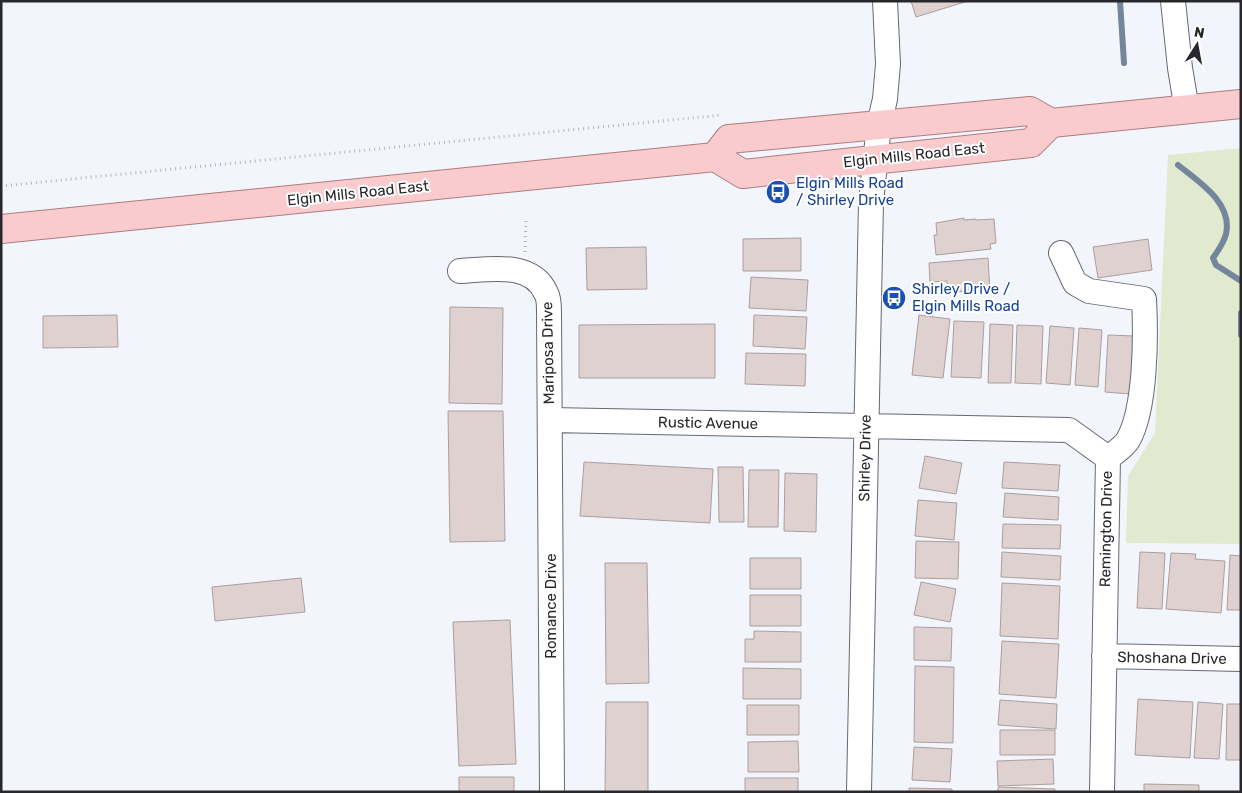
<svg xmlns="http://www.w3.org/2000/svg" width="1242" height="793" viewBox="0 0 1242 793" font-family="Rubik,sans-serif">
<rect width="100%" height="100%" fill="#f3f5fd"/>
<path fill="#e1eace" d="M1241,148V544L1126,543L1128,476L1155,433L1168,155Z"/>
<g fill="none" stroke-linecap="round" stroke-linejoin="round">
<path stroke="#74869b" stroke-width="6" d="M1120,1L1124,63
M1178,165C1199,182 1233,203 1226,234C1224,242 1218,251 1213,258L1216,265L1241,281
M1241,313V335"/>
</g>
<path fill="#ded1cf" stroke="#ab9f9d" d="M911,1H968L916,17Z
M964,218V220L976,219V220L994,219L996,243L990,244L991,249L936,255L934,235H937L936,223Z
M801,238V271H743V239Z
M1148,239L1152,270L1098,278L1093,247Z
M646,247L647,289L587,290L586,248Z
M988,258L990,290L953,292V288H947V281L930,282L929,263Z
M751,277L808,280L806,311L749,308Z
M450,307L503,308L502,404L449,403Z
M117,315L118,347L43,348V316Z
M754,315L807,317L805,349L753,346Z
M919,315L950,319L943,378L912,375Z
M954,321L984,322L981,378L951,377Z
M715,324V378H579V325Z
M990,324L1013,325L1011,383H988Z
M1017,325L1043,326L1041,384L1015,383Z
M1050,326L1074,328L1070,385L1046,383Z
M1079,328L1102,330L1098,387L1075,385Z
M1108,335L1134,336L1130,394L1105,392Z
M746,353L806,354L805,386L745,384Z
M448,411H503L505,541L450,542Z
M925,456L962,463L956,494L919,488Z
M584,462L713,469L710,523L580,516Z
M1004,462L1060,465L1058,491L1002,488Z
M718,467H743L744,522H719Z
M749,470H779L778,527H748Z
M785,473L817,474L816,532L784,531Z
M1005,493L1059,497L1058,520L1003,517Z
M918,500L957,503L954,540L915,536Z
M1003,524L1061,525L1060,549L1002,548Z
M916,541L959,542L958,579L915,578Z
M1002,552L1061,556L1060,580L1001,577Z
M1140,552L1165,553L1162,609L1137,608Z
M1171,553L1196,554L1195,559L1225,561L1221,613L1166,609Z
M1230,555L1241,556V610H1227Z
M750,558H801V589H750Z
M605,563H647L649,683L606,684Z
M301,578L305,612L215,621L212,587Z
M921,582L956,589L950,622L914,615Z
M1002,583L1060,586L1058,639L1000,636Z
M750,595H801V626H750Z
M510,620L516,764L459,766L453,622Z
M914,627L952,628L951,661L914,660Z
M754,631L801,632V662H745V639H754Z
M1002,641L1059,644L1056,698L999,694Z
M915,666L954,667L953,743L914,742Z
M743,668L801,669V699H743Z
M1138,699L1193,702L1190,758L1135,755Z
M1000,700L1057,704L1056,729L998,725Z
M606,702H648V792H605Z
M1198,702L1223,704L1219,759L1194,758Z
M1227,704H1241V760H1226Z
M747,705H799V735H747Z
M1000,730H1055V755H1000Z
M798,741L799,772H748V742Z
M914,747L952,749L950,782L912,780Z
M1053,759L1054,784L998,786L997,761Z
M459,777H514V792H459Z
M745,778H798V792H745Z
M1144,784L1199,785V792H1144Z
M998,787L1055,789V792H998Z
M909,788L952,789V792H909Z"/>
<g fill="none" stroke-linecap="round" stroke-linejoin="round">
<g stroke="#676972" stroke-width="26">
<path id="minor" d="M1173,1L1180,68L1187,110
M1061,253L1075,283L1089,291L1144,299C1146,336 1146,409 1128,440C1124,447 1114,453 1108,458
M460,271C488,270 531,260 546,293C549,298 549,306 549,312L552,792
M550,420L1069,430L1108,458L1102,792
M1104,656L1241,659
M859,792L871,202L879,125L885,99L888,64L885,1"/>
</g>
<g stroke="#ad7c7f" stroke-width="30">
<path id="major" d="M715,157L729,139L1030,111L1051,123L1241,104
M1,229L715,157L743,174L1031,143L1051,123"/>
</g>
<path stroke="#b4b5bc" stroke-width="3" stroke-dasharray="1 4" stroke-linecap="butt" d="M1,186L722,115
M525,252L526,220"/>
<use href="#minor" stroke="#fff" stroke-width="24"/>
<use href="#major" stroke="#f9cbcd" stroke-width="28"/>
</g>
<defs>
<g id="bus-disc" transform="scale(1.25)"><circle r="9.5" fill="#1a4fb4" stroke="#fff"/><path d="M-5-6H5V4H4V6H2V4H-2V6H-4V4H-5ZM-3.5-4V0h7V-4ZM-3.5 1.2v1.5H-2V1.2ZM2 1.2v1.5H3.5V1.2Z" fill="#fff"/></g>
</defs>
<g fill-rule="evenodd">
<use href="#bus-disc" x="778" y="192"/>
<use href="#bus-disc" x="894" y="298"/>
</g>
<g text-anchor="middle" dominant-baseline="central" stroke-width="4" stroke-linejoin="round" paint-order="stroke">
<g font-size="15" fill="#28282c" stroke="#fff">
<text transform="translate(914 155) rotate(-6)">Elgin Mills Road East</text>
<text transform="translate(358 193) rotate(-6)">Elgin Mills Road East</text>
<text transform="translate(548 353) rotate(-91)">Mariposa Drive</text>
<text transform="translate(708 423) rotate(1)">Rustic Avenue</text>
<text transform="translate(865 458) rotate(-89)">Shirley Drive</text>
<text transform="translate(1106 529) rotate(-89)">Remington Drive</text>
<text transform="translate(551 606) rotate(-90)">Romance Drive</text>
<text transform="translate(1172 658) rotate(1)">Shoshana Drive</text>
</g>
<g font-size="15" fill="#164399" stroke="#fff" text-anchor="start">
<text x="796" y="183">Elgin Mills Road<tspan x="796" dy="17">/ Shirley Drive</tspan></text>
<text x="912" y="289">Shirley Drive /<tspan x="912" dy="17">Elgin Mills Road</tspan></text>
</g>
</g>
<rect width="1242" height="793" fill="none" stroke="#28282c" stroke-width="5"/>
<g transform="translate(1197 45) rotate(11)" stroke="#ffffff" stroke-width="4" paint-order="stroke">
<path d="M0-4L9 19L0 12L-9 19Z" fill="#28282c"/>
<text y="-8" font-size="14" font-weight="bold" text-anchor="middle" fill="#28282c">N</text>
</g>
</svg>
